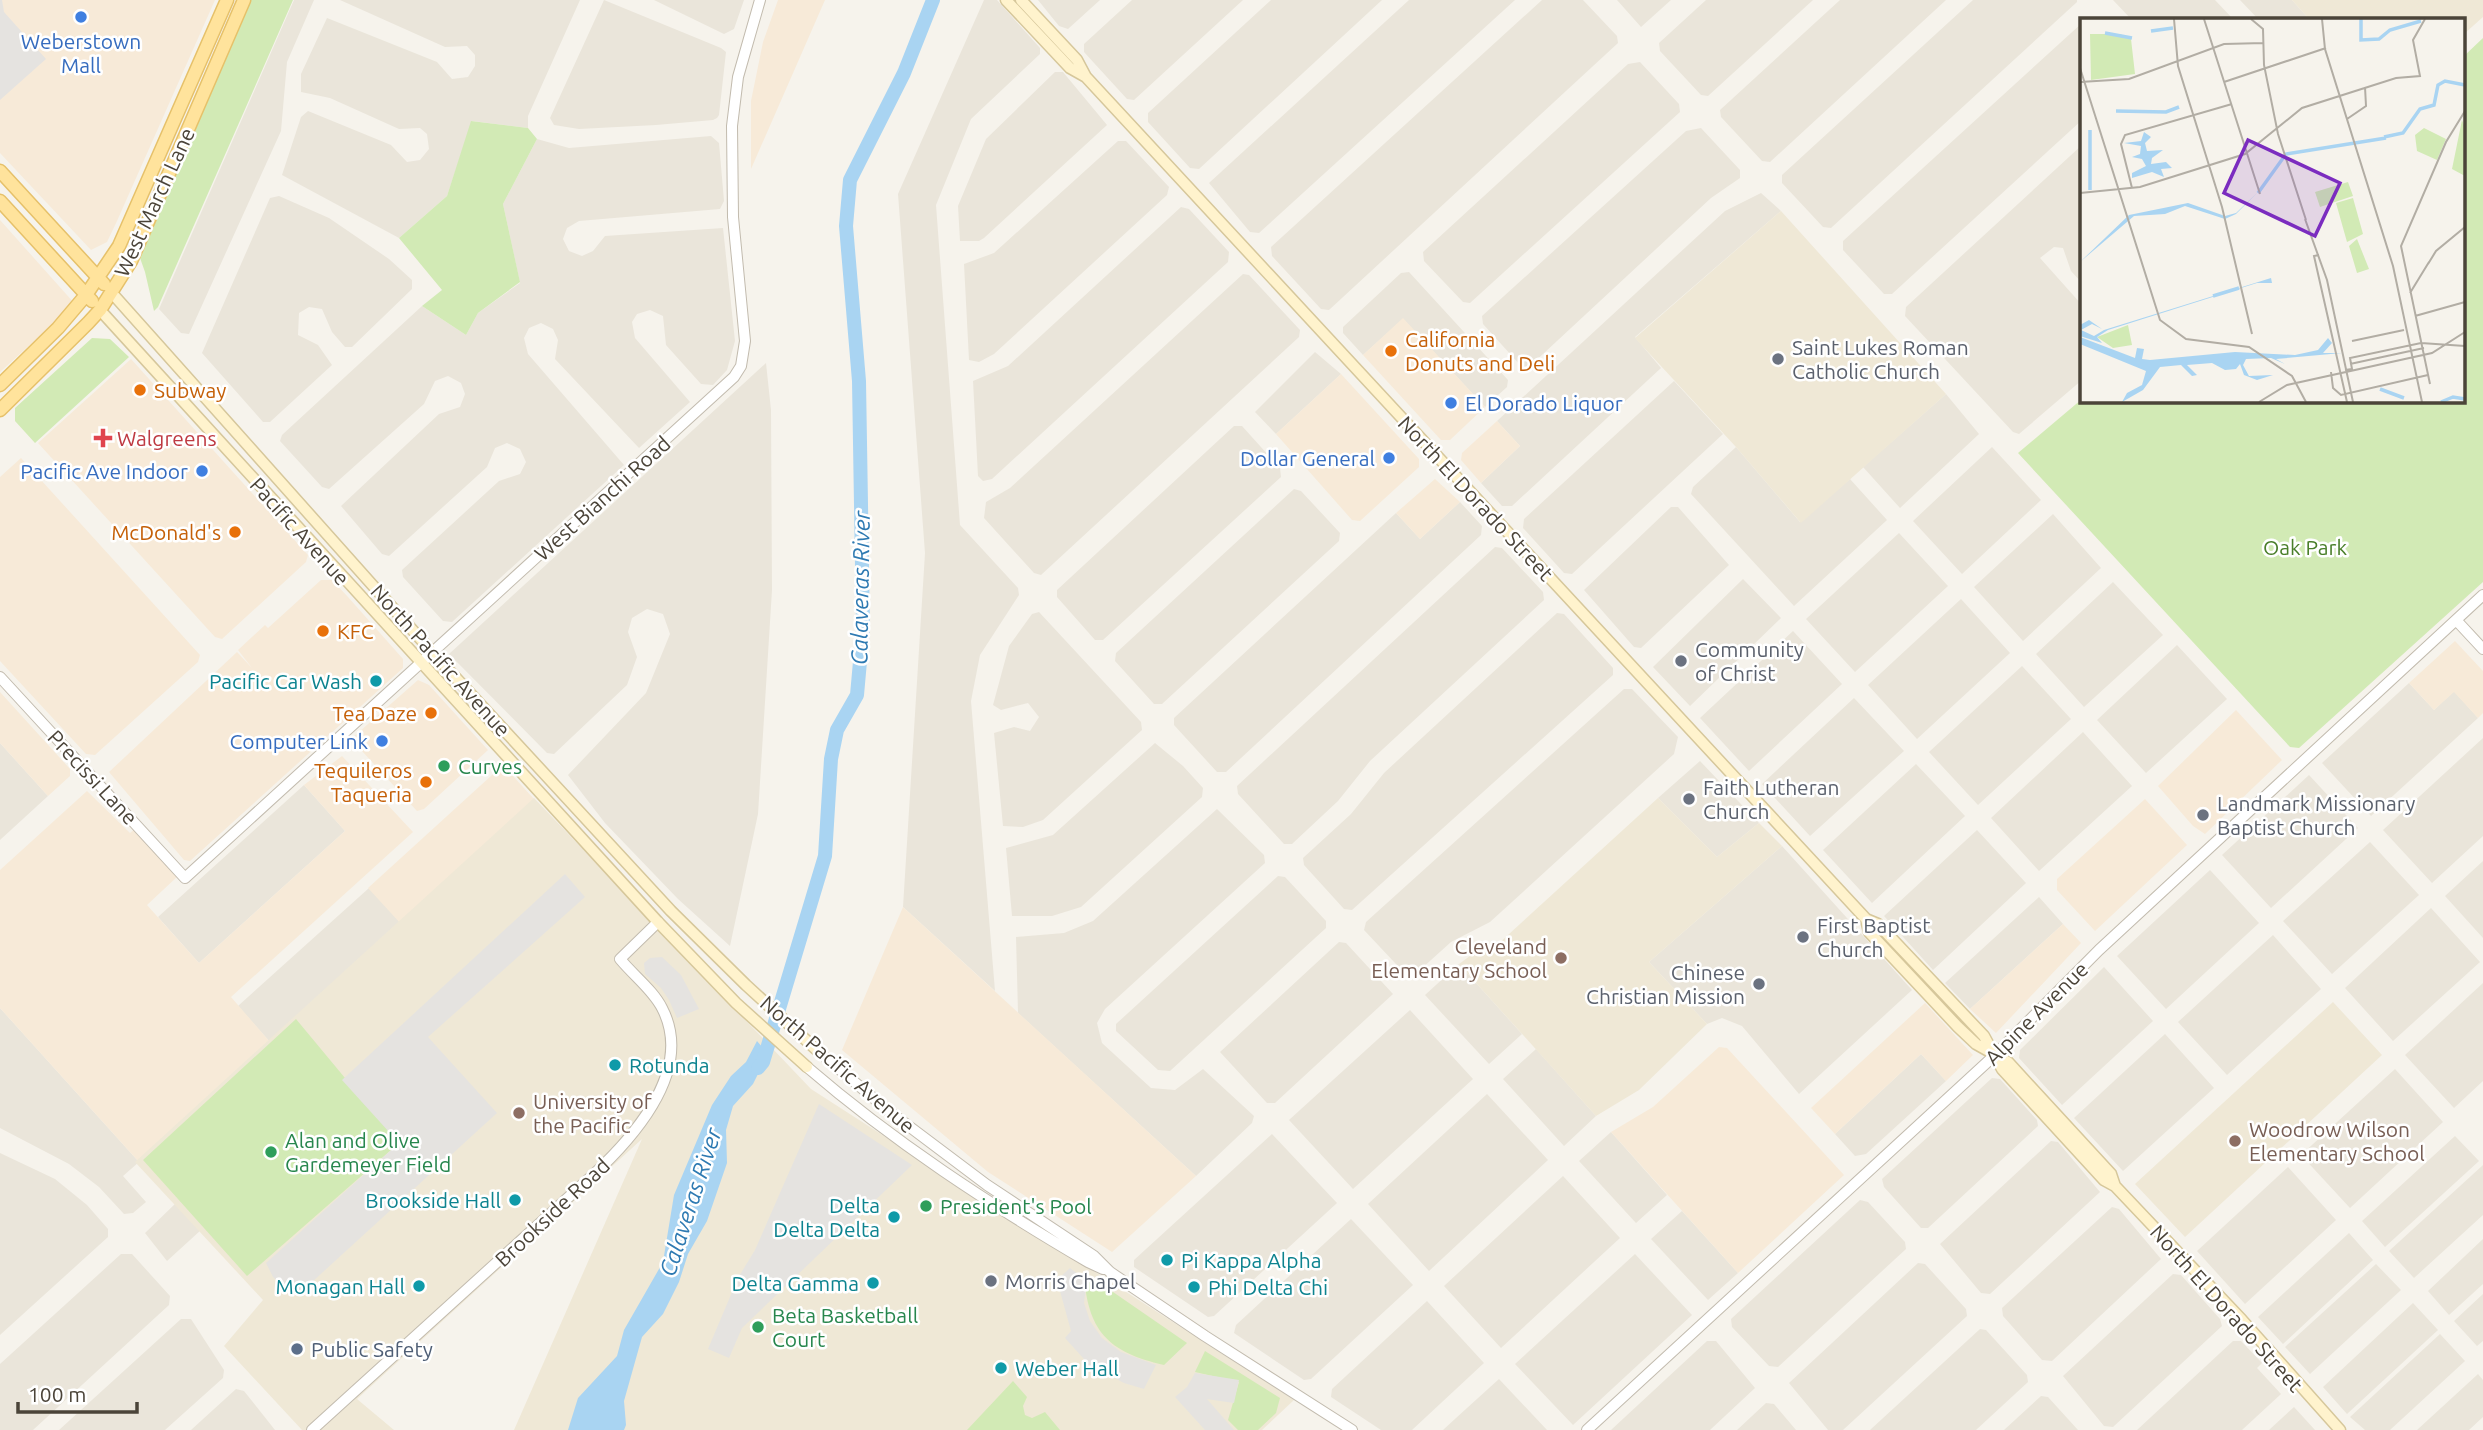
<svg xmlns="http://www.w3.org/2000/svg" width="2483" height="1430" viewBox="0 0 2483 1430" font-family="Ubuntu,sans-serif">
<rect width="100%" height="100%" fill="#f6f3ec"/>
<path fill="#eae5da" d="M294,0H314L287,62L281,131L189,334L181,333L159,309Z
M340,0H580L528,116V128L472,121L447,196L399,238L282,175L301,117L308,111L391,145L407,162L420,160L429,149L427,134L420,128L399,129L330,98L301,92V74L327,18L437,62L452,79L468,77L475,66V55L467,46L445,47Z
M604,0L721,48L726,52L719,115L717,118L713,120L656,125L579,129L554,125L550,118Z
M654,0H744L734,29L724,34Z
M984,0H997L1040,48V54L971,119L936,205L960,525L1018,588L1019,595L980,655L971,701L995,991L903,907L925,553L898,194Z
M1038,0H1100L1068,29L1059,26Z
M1132,0H1243L1134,100L1127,99L1084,52V44Z
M1271,0H1382L1199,169L1190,168L1148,122V113Z
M1409,0H1515L1259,233L1250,232L1209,183Z
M1542,0H1583L1617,36L1618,43L1329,310L1321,309L1272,256L1271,247Z
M1617,0H1671L1641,27Z
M1706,0H1813L1708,96L1701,95L1660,51L1659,43Z
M1840,0H1946L1770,162L1762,161L1721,117L1720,110Z
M1973,0H2077V2L1831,228L1823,227L1782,183V175Z
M2113,0H2215L2233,19H2131Z
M2240,0H2292L2309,19H2258Z
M2082,23V120L1892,294H1884L1843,250V241Z
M1640,62L1679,104L1680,112L1470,303L1463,302L1424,261L1423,252L1628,64Z
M1055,72H1063L1107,125L984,238L979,241H960L958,206L986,139Z
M1701,128L1740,170V178L1711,198L1529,367L1521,366L1483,324L1482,316L1686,131Z
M711,136L719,143L724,201L720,209L579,221L567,228L563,239L569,251L582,256L593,251L605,236L723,228L735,341L727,370L713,385L701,384L666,345L663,316L650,310L637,314L632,322L635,338L690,402L639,448L555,359L558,340L553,329L541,323L529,328L524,338L528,354L624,465L452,622L443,621L403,577L402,570L499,481L520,474L526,462L520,449L507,443L495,448L487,467L389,556L382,554L341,506L439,414L460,407L465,394L461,383L448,376L435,381L424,404L329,489L322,487L280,441L282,435L422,306L466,335L478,313L520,283L503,204L537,139L569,148Z
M1118,141H1126L1169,187L1167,195L994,354L979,362L969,360L964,264L994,253Z
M2082,145V283L2071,271L2063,248L2054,247L2040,258L2082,305V380L2019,434L2013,432L1905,316L1906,307Z
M1761,193L1781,211L1635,337L1661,368L1512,506H1502L1481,483L1520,446L1497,421L1725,211Z
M279,196L329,218L389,259L412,280V289L352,347H345L332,332L322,309L309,307L299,313L298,335L318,345L332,365L270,422H263L202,353L270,198Z
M1181,207L1189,209L1229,252L1228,262L992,479L983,481L978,476L973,381L1008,366Z
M1409,272L1508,380L1507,387L1485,407L1403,319L1363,355L1343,333V327L1401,273Z
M1243,274L1249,275L1300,330L1299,337L1041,575L1034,573L984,518L986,502L1010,488Z
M1315,352L1341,374L1276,434L1255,412Z
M766,363L771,410L772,590L758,814L730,946L678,899L605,823L568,775L646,693L670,634L663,614L647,609L632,618L628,632L637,657L627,685L554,754L547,753L449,654Z
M1674,381L1723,434L1572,574L1564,573L1523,528L1524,519Z
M1946,394L1979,434L1900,508L1863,467Z
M1234,426H1242L1280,468L1281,477L1103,640H1095L1057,597V590Z
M1736,447L1800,522L1850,479L1887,520L1794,606L1691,494L1693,487Z
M1992,447L2041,500L1962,574L1913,521Z
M1294,489L1301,491L1340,533L1339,541L1162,704H1154L1115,661L1116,653Z
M1460,502L1482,526L1481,535L1226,772H1217L1174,725V718L1396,513L1420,539Z
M1671,507H1678L1729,565L1641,648L1634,647L1584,590Z
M2053,514L2101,568L2023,641L1974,587Z
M1899,533L1948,586L1855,672L1806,619Z
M1495,547L1502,548L1543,592L1544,600L1370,761L1338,801L1292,844H1284L1238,794L1237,786Z
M1743,579L1781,618L1690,706L1653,667Z
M2113,582L2163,635L2084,707L2036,654Z
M1961,599L2010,653L1917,739L1868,685Z
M1039,612L1141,722L1142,730L1043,820L1023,827L1003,826L994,733L1014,727L1030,731L1039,717L1028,703L1001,710L993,705L1009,646L1032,614Z
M1557,613L1564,614L1613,668V675L1352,910L1344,909L1304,865L1303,858L1351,814L1384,773Z
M1793,631L1842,684L1749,771L1700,718Z
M2177,645L2227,699L2146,773L2097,720Z
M2022,666L2071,719L1978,805L1929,752Z
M2409,683L2434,710L2454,691L2478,718L2371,816L2322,763Z
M1624,689H1632L1678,737L1674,754L1490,922L1451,942L1410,979L1364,930L1366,922Z
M1854,698L1904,751L1810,836L1762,784Z
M2083,732L2132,786L2039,871L1991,818Z
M2483,738V836L2432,883L2383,830Z
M0,743L48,796L0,840Z
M1155,743L1183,766L1203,788L1202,797L1081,907L1052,916H1012L1006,848L1053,835Z
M1700,761L1759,823L1717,857L1658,798Z
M1916,764L1965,816L1872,903L1823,850Z
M2309,775L2358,828L2271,908L2222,855Z
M304,785L345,831L199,963L158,917Z
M1217,809L1264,855L1265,863L1105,1009L1097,1023L1102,1043L1151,1088L1175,1090L1203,1069L1254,1116L1252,1123L1196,1176L1018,1013L1016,937L1064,933L1093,921Z
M1977,830L2026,883L1933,970L1884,916Z
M2370,842L2419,895L2332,974L2283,921Z
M1782,846L1912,990L1799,1094L1742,1026L1722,1018L1707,1024L1649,962Z
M2483,861V938L2445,896Z
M2210,870L2259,923L2166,1009L2117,956Z
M1278,876L1285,877L1326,921V928L1170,1071L1158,1070L1116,1031V1024Z
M369,888L401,923L270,1042L238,1006Z
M2039,897L2063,924L1970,1009L1945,983Z
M2431,908L2480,962L2393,1041L2345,988Z
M2273,935L2321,989L2227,1075L2178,1022Z
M1339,942L1346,943L1393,994L1275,1103H1267L1220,1052Z
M1459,964L1522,1034L1489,1064L1425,995Z
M2104,967L2153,1021L2062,1105L2019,1058L2020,1050Z
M2483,983V1081L2454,1108L2405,1055Z
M0,1008L139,1162L123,1176L146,1202L133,1213L124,1214L99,1187L69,1164L0,1128Z
M1410,1010L1473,1079L1353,1189L1289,1120Z
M2165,1034L2214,1088L2123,1171L2074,1118Z
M1536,1049L1596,1116L1564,1146L1503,1079Z
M1921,1054L1946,1081L1866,1154L1855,1156L1835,1134Z
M2395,1069L2443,1122L2350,1208L2301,1155Z
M1992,1078L2000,1079L2037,1120L2038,1126L1928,1228H1921L1884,1187L1882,1179Z
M1487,1094L1548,1160L1429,1271L1368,1204Z
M1611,1132L1667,1195L1636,1223L1579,1161Z
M1272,1134L1337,1203L1214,1316L1208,1317L1134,1267V1260Z
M2455,1136L2479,1161L2385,1247L2362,1221Z
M2051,1141L2058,1142L2100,1192L1990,1294L1981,1293L1940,1244Z
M0,1153L55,1179L87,1205L108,1229V1237L0,1335Z
M2483,1165V1215L2414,1278L2389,1251Z
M2288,1167L2336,1220L2245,1304L2197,1251Z
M1563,1176L1620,1238L1501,1348L1444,1286Z
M1860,1200L1868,1202L1905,1242L1906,1249L1778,1367L1769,1366L1732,1327L1731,1319Z
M176,1203L201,1230L167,1261L145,1233Z
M2112,1207L2119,1209L2161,1259L2052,1361L2042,1360L2003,1316L2002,1308Z
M1682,1211L1738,1273L1708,1300L1651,1239Z
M1351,1219L1413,1285L1311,1379L1304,1380L1234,1333L1236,1325Z
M2349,1233L2373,1260L2283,1344L2258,1317Z
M2483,1239V1284L2449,1315L2428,1291Z
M121,1254H132L170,1296L169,1305L33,1430H0V1364Z
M1635,1254L1692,1315L1573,1425L1515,1364Z
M1918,1263L1925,1264L1966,1309L1967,1316L1843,1430H1828L1789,1383Z
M2376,1264L2401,1290L2310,1374L2285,1347Z
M2173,1274L2181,1275L2220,1319L2222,1326L2113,1427L2104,1426L2063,1376Z
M2483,1294V1341L2477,1346L2454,1321Z
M1427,1301L1484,1363L1412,1430H1381L1331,1397L1332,1389Z
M2413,1303L2438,1330L2347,1414L2323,1387Z
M181,1319H191L224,1370L223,1378L165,1430H59Z
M1980,1329L1986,1330L2027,1375L2028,1382L1976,1430H1870Z
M2440,1334L2465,1361L2390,1430H2365L2350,1417Z
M1707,1341H1716L1755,1388L1710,1430H1611Z
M2233,1341H2241L2262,1363L2257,1368L2281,1394L2242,1430H2137Z
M2478,1374L2483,1380V1417L2469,1430H2417Z
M1499,1379L1547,1430H1443L1456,1418Z
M236,1389L244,1391L275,1430H191Z
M2041,1396L2048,1397L2078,1430H2004Z
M1766,1403L1774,1404L1796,1430H1737Z
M2294,1407L2315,1430H2269Z"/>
<path fill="#f7ead8" d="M0,0H215L117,221L107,242L91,250L0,153Z
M778,0H825L751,169V101L763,42Z
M0,220L75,304L0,372Z
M1403,318L1485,407L1450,440H1441L1363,355Z
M131,359L308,555L306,562L222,639L215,637L38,443Z
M1341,374L1419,459V467L1360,521L1352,520L1276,434Z
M1497,421L1520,446L1481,483L1461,460L1462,453Z
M21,458L200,655L198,662L95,755L86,754L0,661V477Z
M1435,479L1460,502L1420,539L1396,513Z
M321,580H332L348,597L403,659V668L190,861L184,860L109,772L237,652L252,668L238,650L265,625L268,628Z
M2455,641L2483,671V713L2478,718L2454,692L2434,710L2409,683Z
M418,680L429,685L488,750L424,809L417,811L351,739Z
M0,692L70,769V776L48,796L0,743Z
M2236,710L2282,760L2205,834L2193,826L2158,786Z
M342,756L413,832L231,997L270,1042L139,1162L0,1008V870L87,791L130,833L136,828L178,876L147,905L199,963L345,831L304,785Z
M503,765L554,821L401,924L368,888Z
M2145,799L2187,845L2095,931L2057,890V879Z
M903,907L1196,1176L1112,1252L988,1172L842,1050Z
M2063,924L2081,943L1996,1033L1970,1009Z
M1925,1003L1973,1055L1946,1081L1921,1054L1835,1134L1811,1108Z
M1719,1047L1727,1048L1844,1175L1738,1273L1611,1132L1653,1107Z"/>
<path fill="#efe8d6" d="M2292,0H2483V17L2464,34V19H2309Z
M1781,211L1946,394L1801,523L1736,447L1635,338Z
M534,798L811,1089L1294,1400L1262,1430H514L642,1139L357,1399L394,1430H302L224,1346L263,1300L135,1162Z
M1658,798L1717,857L1759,823L1782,846L1649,962L1707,1024L1639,1090L1596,1116L1459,964L1474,953L1497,945Z
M2333,1002L2382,1055L2185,1237L2135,1184Z"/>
<path fill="#d2eab5" d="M251,0H293L158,307L154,311L145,272L140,258Z
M2483,38V582L2299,748L2290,747L2018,453L2082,399V401H2464V56Z
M471,121L528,128L537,139L503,204L520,282L478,313L466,335L422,306L442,290L399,238L447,196Z
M92,338L110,339L129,357L35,443L15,421V408Z
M296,1019L399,1143L247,1276L143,1160Z
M1084,1272L1187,1343L1164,1365C1108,1352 1087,1331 1084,1272Z
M1205,1351L1280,1398L1276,1413L1258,1430H1238L1228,1420L1239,1382L1195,1372Z
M1013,1381L1027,1397L1023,1406L1025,1415L1032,1418L1045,1412L1060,1430H967Z"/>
<path fill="#e5e3e0" d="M0,0H2L4,12L46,59L0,100Z
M565,874L585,897L428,1037L497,1113L300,1293L281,1285L273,1277L266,1263L399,1143L342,1080Z
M662,957L681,975L699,1009L677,1018L669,1000L661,988L645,974L644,963L650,958Z
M819,1104L912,1165L742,1328L729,1358L708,1349L738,1278L755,1250Z
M1070,1268L1087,1281L1084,1303L1090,1321L1102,1338L1121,1352L1156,1365L1144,1389L1124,1383L1109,1375L1102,1379L1065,1338L1071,1331L1057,1280Z
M1195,1373L1239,1380L1234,1403L1207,1399L1234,1430H1205L1175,1397L1187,1387Z"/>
<path fill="#a9d4f2" d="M757,1041L768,1054L753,1084L733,1106L726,1130L727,1163L707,1221L688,1254L679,1282L663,1314L642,1337L624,1401L626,1425L624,1430H568L578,1398L617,1356L624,1330L663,1262L674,1195L712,1105L731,1076L746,1062Z"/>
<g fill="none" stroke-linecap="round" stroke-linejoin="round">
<path stroke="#a9d4f2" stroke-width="14" d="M758,1068L763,1062L825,856L831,759L837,730L857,695L863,628L859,381L846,226L850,180L904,73L933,0"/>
<g stroke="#c2bbae" stroke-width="12">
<path id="tertiary" d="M2456,620L2483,649
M0,677L185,878L734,377L741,366L745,341L733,217L732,126L738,77L760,0
M819,1052L890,1112L987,1185L1094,1256L1110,1272L1205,1336L1352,1430
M807,1067C894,1142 989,1204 1088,1262L1103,1269
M312,1430L593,1175C635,1136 694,1069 662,1008C653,990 634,976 620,959L658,922
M1587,1430L1995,1055L2099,950L2483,595"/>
</g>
<g stroke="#d6c79b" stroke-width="13">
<path id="secondary" d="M1006,0L1070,68L1086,77
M1021,0L1077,60L1086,77L1866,919L1878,924L1984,1036L2002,1069L2104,1180L2115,1186L2242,1320L2340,1430
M111,292L433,653L671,911L746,985L819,1052
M100,310L658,922L736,1003L807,1067
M1866,919L1869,932L1958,1027L1976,1044L2008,1062L2111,1174L2115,1186"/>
</g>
<g stroke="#e6c16a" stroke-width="15">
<path id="primary" d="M0,171L104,284
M0,201L92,301
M0,385L58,328L86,295L119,246L227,0
M0,410L88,323L100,310L131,261L244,0"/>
</g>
<use href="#tertiary" stroke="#fff" stroke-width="10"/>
<use href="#secondary" stroke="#fff3cd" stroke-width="10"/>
<use href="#primary" stroke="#ffe39c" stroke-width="12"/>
</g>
<g fill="#3f7fe0" stroke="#fff" stroke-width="2.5">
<circle cx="81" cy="17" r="7"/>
<circle cx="1451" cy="403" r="7"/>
<circle cx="1389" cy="458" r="7"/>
<circle cx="202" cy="471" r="7"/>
<circle cx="382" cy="741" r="7"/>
</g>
<g fill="#e8710a" stroke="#fff" stroke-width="2.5">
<circle cx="1391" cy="351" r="7"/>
<circle cx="140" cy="390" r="7"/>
<circle cx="235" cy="532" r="7"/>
<circle cx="323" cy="631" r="7"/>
<circle cx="431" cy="713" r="7"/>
<circle cx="426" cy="782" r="7"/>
</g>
<g fill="#6b7280" stroke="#fff" stroke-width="2.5">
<circle cx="1778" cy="359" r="7"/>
<circle cx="1681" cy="661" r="7"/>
<circle cx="1689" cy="799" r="7"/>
<circle cx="2203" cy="815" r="7"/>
<circle cx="1803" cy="937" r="7"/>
<circle cx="1759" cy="984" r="7"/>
<circle cx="991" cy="1281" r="7"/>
</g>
<path fill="#e0444e" stroke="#fff" stroke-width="2.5" d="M99.5 427.5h7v7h7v7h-7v7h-7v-7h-7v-7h7z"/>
<g fill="#0f9aa8" stroke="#fff" stroke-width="2.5">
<circle cx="376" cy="681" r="7"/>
<circle cx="615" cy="1065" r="7"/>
<circle cx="515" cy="1200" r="7"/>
<circle cx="894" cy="1217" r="7"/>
<circle cx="1167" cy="1260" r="7"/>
<circle cx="873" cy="1283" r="7"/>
<circle cx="419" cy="1286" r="7"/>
<circle cx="1194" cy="1287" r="7"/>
<circle cx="1001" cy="1368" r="7"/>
</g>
<g fill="#2e9e5b" stroke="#fff" stroke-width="2.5">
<circle cx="444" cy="766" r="7"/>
<circle cx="271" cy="1152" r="7"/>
<circle cx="926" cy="1206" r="7"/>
<circle cx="758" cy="1327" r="7"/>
</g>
<g fill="#8d6e63" stroke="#fff" stroke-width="2.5">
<circle cx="1561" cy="958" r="7"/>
<circle cx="519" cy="1113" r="7"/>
<circle cx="2235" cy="1141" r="7"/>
</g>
<circle fill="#5c6f8a" stroke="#fff" stroke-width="2.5" cx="297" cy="1349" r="7"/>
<g text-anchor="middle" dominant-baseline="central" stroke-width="5" stroke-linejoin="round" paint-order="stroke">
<g font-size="21" fill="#366cbe" stroke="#fff" text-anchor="end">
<text x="81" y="41" text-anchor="middle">Weberstown<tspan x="81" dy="24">Mall</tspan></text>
<text x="1465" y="403" text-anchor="start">El Dorado Liquor</text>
<text x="1375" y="458">Dollar General</text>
<text x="188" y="471">Pacific Ave Indoor</text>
<text x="368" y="741">Computer Link</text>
</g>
<g font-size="21" fill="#4b4439" stroke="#fff">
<text transform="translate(154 202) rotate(-65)">West March Lane</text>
<text transform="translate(602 498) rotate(-42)">West Bianchi Road</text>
<text transform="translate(1476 498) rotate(47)">North El Dorado Street</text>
<text transform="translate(300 531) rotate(48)">Pacific Avenue</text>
<text transform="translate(441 660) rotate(48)">North Pacific Avenue</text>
<text transform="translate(93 777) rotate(47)">Precissi Lane</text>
<text transform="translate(2036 1013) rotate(-45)">Alpine Avenue</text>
<text transform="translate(838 1064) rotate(41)">North Pacific Avenue</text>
<text transform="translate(552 1212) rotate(-43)">Brookside Road</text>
<text transform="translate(2227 1308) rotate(48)">North El Dorado Street</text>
</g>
<g font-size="21" fill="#c56008" stroke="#fff" text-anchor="start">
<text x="1405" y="339">California<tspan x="1405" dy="24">Donuts and Deli</tspan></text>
<text x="154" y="390">Subway</text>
<text x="221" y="532" text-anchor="end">McDonald's</text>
<text x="337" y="631">KFC</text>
<text x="417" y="713" text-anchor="end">Tea Daze</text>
<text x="412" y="770" text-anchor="end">Tequileros<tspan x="412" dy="24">Taqueria</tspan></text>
</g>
<g font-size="21" fill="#5b616d" stroke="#fff" text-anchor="start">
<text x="1792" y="347">Saint Lukes Roman<tspan x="1792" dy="24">Catholic Church</tspan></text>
<text x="1695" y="649">Community<tspan x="1695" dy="24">of Christ</tspan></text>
<text x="1703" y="787">Faith Lutheran<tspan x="1703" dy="24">Church</tspan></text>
<text x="2217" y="803">Landmark Missionary<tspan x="2217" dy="24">Baptist Church</tspan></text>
<text x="1817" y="925">First Baptist<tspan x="1817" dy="24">Church</tspan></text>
<text x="1745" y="972" text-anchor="end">Chinese<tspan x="1745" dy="24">Christian Mission</tspan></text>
<text x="1005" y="1281">Morris Chapel</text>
</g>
<g font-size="21" fill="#be3a42" stroke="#fff" text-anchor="start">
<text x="117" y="438">Walgreens</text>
</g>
<g font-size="21" fill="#4a7f2a" stroke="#fff">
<text x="2305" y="547">Oak Park</text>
</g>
<g font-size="21" fill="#0d838f" stroke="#fff" text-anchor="end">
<text x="362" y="681">Pacific Car Wash</text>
<text x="629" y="1065" text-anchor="start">Rotunda</text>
<text x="501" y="1200">Brookside Hall</text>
<text x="880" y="1205">Delta<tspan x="880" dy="24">Delta Delta</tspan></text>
<text x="1181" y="1260" text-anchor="start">Pi Kappa Alpha</text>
<text x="859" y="1283">Delta Gamma</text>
<text x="405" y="1286">Monagan Hall</text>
<text x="1208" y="1287" text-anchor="start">Phi Delta Chi</text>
<text x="1015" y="1368" text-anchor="start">Weber Hall</text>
</g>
<g font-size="21" fill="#27864d" stroke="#fff" text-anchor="start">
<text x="458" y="766">Curves</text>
<text x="285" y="1140">Alan and Olive<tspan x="285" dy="24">Gardemeyer Field</tspan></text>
<text x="940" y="1206">President's Pool</text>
<text x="772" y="1315">Beta Basketball<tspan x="772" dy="24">Court</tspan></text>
</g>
<g font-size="21" fill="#785e54" stroke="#fff" text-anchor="start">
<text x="1547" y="946" text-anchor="end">Cleveland<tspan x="1547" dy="24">Elementary School</tspan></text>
<text x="533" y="1101">University of<tspan x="533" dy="24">the Pacific</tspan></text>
<text x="2249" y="1129">Woodrow Wilson<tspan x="2249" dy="24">Elementary School</tspan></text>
</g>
<g font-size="21" fill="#4e5e75" stroke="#fff" text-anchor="start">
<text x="311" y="1349">Public Safety</text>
</g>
<g font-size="23" font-style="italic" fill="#2e7ab2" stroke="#fff">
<text transform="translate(860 588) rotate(-89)">Calaveras River</text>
<text transform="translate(690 1202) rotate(-72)">Calaveras River</text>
</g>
</g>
<g transform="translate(2080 18)">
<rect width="385" height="385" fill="#f6f3ec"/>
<path d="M10,16H40L51,21L55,56L11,62ZM382,102L385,110V158L372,151ZM344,110L366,121L357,142L337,133L335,117ZM268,164L273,178L240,189L235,174ZM273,180L283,216L267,224L256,185ZM277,221L289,251L277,255L269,228ZM48,307L52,327L33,330L17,319Z" fill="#d2eab5"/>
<path d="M64,114L71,119L65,125L67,133L83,132L72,140L71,146L86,144L92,150L81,151L84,159L72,154L52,160V155L66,148L62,141L52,139L60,136L61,128L44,125L61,123ZM178,174L156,196L145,201L105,188L85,196L54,198L0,244L49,197L108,185L145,198L156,195ZM191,260L192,265H177L28,312L17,319L22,325L0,318V307L9,302L22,311L12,306L1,312L14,318L24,312ZM0,319L55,340L57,330L64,331L62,341L70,342L155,334L215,337L238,332L248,320L252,325L243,335H262L196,341L205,346L191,340L166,341L163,347L169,358L193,357L177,362L164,357L160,346L156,351L145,352L132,345L107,347L117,357L112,358L101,347L80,349L63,372L42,384L47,375L62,367L66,353L0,326Z" fill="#a9d4f2"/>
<path fill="none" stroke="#a9d4f2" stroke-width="3.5" d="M281,1V22L299,21L310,12L341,3M71,13L93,10M25,15L52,20M36,93L86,94L99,89M304,119L323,115L340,91L354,87L358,67L365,63L385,67M10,172V112M178,175L206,136L306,120M133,278L159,270M300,371L324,380M361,384L373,379L385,381"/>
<path fill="none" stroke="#b2ada4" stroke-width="2" d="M94,1L98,48L142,189L172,316M124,1L180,176M171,1L183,11L184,47L198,116L226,202M242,1L245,31L313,248L342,384M0,50L80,302L106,321L169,329L212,358L226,384M0,64L49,61L144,26L184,25M144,64L246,30M267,101L286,88L285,69M52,170L41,126L45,117L152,86M0,175L60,169L165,136L222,90L316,60L340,58L333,22L345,1M225,201L247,262L273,384M239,237L234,238L267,384M348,246L356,233L385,209M330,275L349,244M335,298L385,284M272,323L324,312M270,346L344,330M265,352L272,351L270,340L341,325L385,328M251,354L253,370L261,377L348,357M350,366L321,228L366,124L385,93M179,384L207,367L352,335L385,314"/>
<path fill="#7b2cbf" fill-opacity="0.15" stroke="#7b2cbf" stroke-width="3.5" d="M168,122L260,165L235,218L144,175Z"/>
<rect width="385" height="385" fill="none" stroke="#4b4439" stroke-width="3.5"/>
</g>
<path d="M18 1402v10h119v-10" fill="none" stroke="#4b4439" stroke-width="3.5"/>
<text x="28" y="1402" font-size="21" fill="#4b4439" stroke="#ffffff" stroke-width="5" paint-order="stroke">100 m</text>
</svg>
